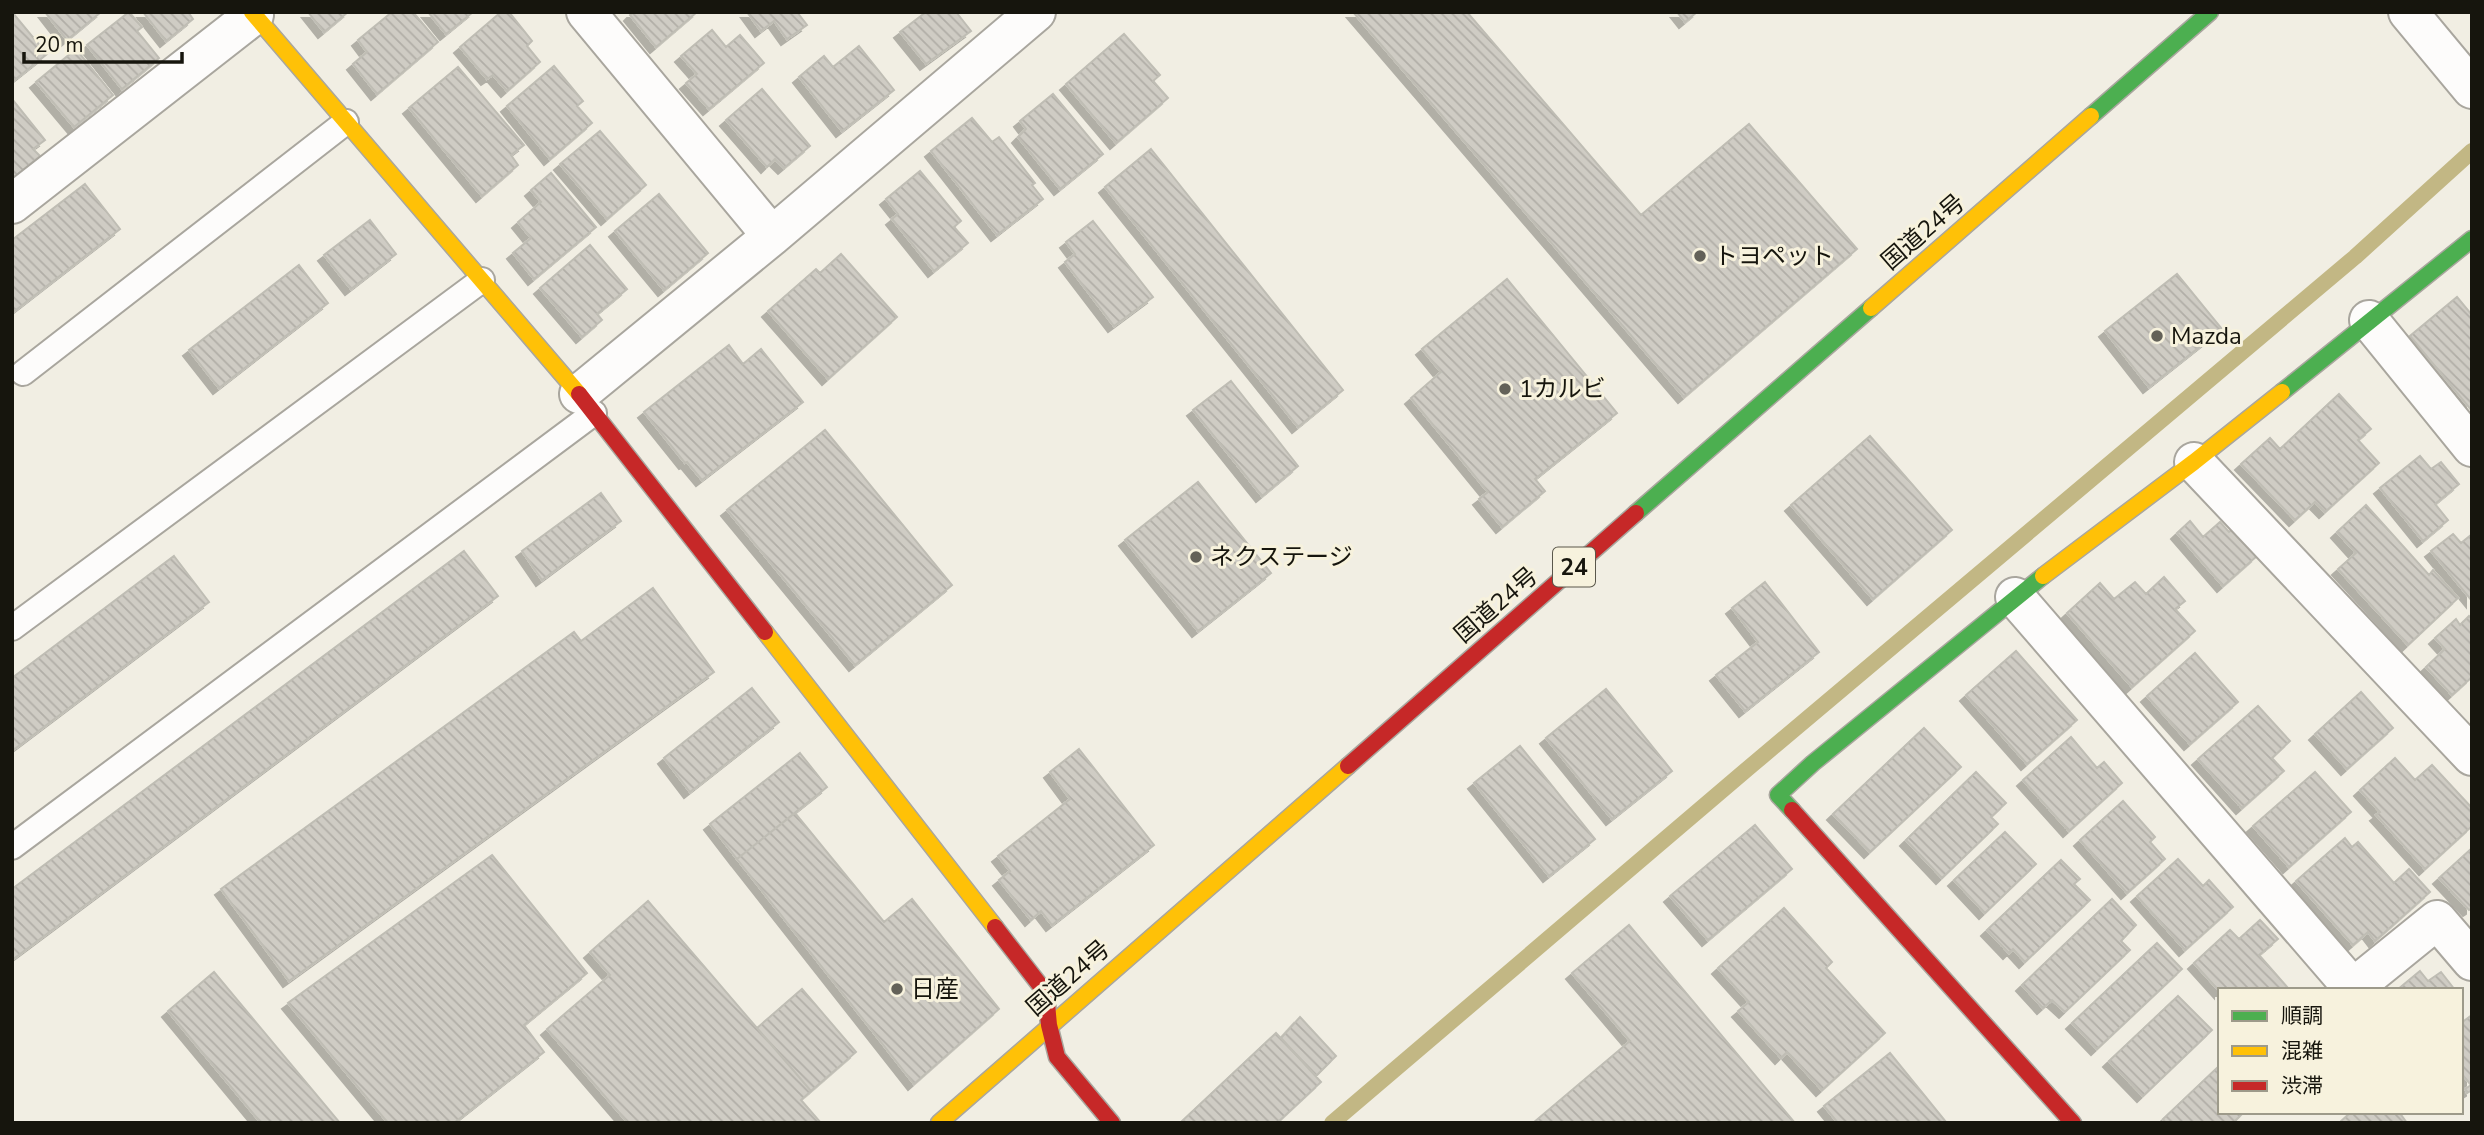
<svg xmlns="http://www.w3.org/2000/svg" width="2484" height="1135" viewBox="0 0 2484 1135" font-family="'Nunito Sans','Noto Sans JP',sans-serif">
<defs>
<pattern id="building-back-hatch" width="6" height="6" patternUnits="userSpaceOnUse" patternTransform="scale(1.75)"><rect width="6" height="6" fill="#cfccc4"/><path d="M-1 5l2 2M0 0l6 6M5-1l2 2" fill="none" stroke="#b1aea7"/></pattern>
<filter id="shadow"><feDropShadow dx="-6" dy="6" stdDeviation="0" flood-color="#0004"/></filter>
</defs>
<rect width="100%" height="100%" fill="#f1eee3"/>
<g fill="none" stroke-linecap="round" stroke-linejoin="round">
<path stroke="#c2b784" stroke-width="16" d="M1332,1123L1752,765L2355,257L2472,151"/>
</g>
<path fill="url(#building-back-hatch)" stroke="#bfbdb4" stroke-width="2" filter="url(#shadow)" d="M12,12L47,54L12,82Z
M45,12H101L67,40Z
M129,12L142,27L137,31L159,58L122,89L87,45Z
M143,12H188L193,19L166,41Z
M308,12H348L324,32Z
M392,12H413L438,42L377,94L353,64L367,52L358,40Z
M428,12H473L446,34Z
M501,12H509L532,41L527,46L540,62L507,91L493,75L487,79L460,47Z
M633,12H697L656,47L630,15Z
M747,12H797L807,25L787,39L774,21L761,31Z
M926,12H956L971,31L926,64L900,32Z
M1353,12H1467L1641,215L1749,124L1857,249L1684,397Z
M1677,12H1697L1685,22Z
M712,30L726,47L740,35L764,63L709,109L686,83L697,74L681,56Z
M1124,34L1160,75L1153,81L1168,98L1116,143L1066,84Z
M859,46L894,90L842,131L799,77L824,56L833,67Z
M76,49L113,95L74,127L36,82Z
M554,66L583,101L577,106L592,123L550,159L507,106Z
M458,67L524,145L511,155L518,165L482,196L409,108Z
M762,89L810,146L784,168L775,159L767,167L726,120Z
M1053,94L1103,154L1060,189L1018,137L1026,129L1020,121Z
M12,99L45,140L33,149L40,156L12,179Z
M972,118L992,142L999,137L1035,183L1032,185L1043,199L997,235L931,151Z
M600,131L646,185L607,219L560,164Z
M1151,149L1343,390L1298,427L1105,187Z
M920,171L961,221L954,227L968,243L934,271L892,219L898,214L886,199Z
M551,173L596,227L534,279L513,253L531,238L518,222L541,202L531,190Z
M85,184L120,229L12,313V240Z
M659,194L708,253L664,290L615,231Z
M370,220L396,254L351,289L324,255Z
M1093,221L1153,297L1114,326L1065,262L1075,254L1066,242Z
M590,245L627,289L597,314L602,320L582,337L540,288Z
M841,254L897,317L828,379L768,311L816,269L820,273Z
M299,265L328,303L219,388L189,350Z
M2177,274L2222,329L2149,387L2105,331Z
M1507,279L1617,413L1535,479L1545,491L1502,527L1479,499L1488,492L1411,398L1441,372L1422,349Z
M2457,297L2472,315V411L2410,336Z
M729,345L743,364L761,349L803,402L702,480L687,462L685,463L644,412Z
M1231,381L1298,466L1262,496L1193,410Z
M2339,394L2371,429L2358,440L2379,463L2325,512L2315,502L2295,520L2241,464L2270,438L2280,449Z
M825,430L952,585L855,665L727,510Z
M1870,436L1952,530L1873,599L1791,505Z
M2420,456L2431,469L2441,462L2459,484L2435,504L2448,520L2423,541L2380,488Z
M1198,482L1271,573L1198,631L1125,540Z
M601,493L621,521L542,580L522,551Z
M2366,505L2429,575L2433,570L2458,598L2408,645L2338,569L2356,553L2337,532Z
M2190,521L2203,537L2220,522L2229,532L2233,529L2257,556L2223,586L2177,533Z
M2453,534L2461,543L2472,534V601L2431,551Z
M464,551L498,596L12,960V889Z
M174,556L209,602L12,751V678Z
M2164,577L2185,601L2175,609L2195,631L2132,687L2067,613L2100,583L2114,599L2135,582L2146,594Z
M1765,582L1819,652L1745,711L1716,675L1758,642L1732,608Z
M653,588L714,672L289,981L221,889L574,632L581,641Z
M2469,616L2472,619V677L2452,695L2426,667L2445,649L2435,638L2456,619L2460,625Z
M2016,651L2077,720L2027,764L1966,695Z
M2195,653L2238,702L2190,744L2147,696Z
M752,688L779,722L690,792L664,758Z
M1606,689L1672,771L1612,819L1546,738Z
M2361,692L2393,728L2347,769L2315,734Z
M2258,706L2290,741L2272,758L2284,771L2242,808L2198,759Z
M1924,728L1961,767L1870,852L1833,814Z
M2071,737L2097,768L2104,762L2122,783L2069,831L2023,780Z
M1520,746L1595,839L1549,876L1474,783Z
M1079,749L1154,845L1052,925L1041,911L1031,920L999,880L1010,871L998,856L1070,799L1050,772Z
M800,753L827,787L737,859L710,824Z
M2395,758L2415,780L2432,765L2472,808V826L2425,869L2376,815L2380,812L2360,790Z
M1976,772L2006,803L1991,817L1998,824L1942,878L1906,840Z
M2315,772L2351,812L2289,867L2253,826Z
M2123,801L2155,837L2150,842L2165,859L2127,893L2080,840Z
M795,813L884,922L912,899L999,1009L914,1084L737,859Z
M1755,825L1792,869L1708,940L1670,896Z
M2005,832L2036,864L1985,913L1954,880Z
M2345,838L2352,847L2358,842L2394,883L2409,869L2430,892L2375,941L2368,932L2353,945L2296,881Z
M2472,848V908L2469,910L2439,878Z
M492,855L587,973L524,1025L544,1052L454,1123H388L288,1003Z
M2178,859L2203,886L2209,880L2233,907L2185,950L2137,896Z
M2061,860L2080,879L2074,884L2090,900L2025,962L2013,949L2009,953L1987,930Z
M2112,899L2136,925L2121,941L2130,950L2065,1012L2052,1000L2043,1008L2022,985Z
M648,901L811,1091L801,1100L821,1123H628L547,1029L610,975L590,952Z
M1784,908L1832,962L1826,968L1885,1033L1822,1090L1787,1052L1781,1058L1738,1011L1749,1002L1718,968Z
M2260,920L2278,939L2259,955L2288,988L2286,990H2220V992L2194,963L2230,930L2239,939Z
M1629,925L1795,1123H1533L1630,1041L1572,973Z
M2157,943L2182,969L2097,1049L2072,1023Z
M2420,971L2428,981L2441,972L2455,990H2397Z
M214,972L340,1123H261L168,1011Z
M802,989L856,1052L811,1091L757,1028Z
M2178,996L2212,1030L2143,1096L2109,1061Z
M2472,1015V1090L2467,1093L2465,1089L2471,1085L2461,1073V1023Z
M1300,1017L1336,1056L1316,1076L1281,1038Z
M1276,1033L1321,1082L1277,1123H1180Z
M1890,1053L1946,1122L1945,1123H1838L1824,1106Z
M2220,1065V1112H2244L2233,1123H2166L2163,1119Z
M2351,1112H2399L2407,1123H2339Z"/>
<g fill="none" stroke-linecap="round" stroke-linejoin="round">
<g stroke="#a9a69e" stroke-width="28">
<path id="lane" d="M23,373L346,122
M12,628L482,280
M12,847L594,413"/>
</g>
<g stroke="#a9a69e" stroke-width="42">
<path id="street" d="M586,12L772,236
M2408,12L2472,89
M12,204L254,15
M2369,320L2472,447
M579,394L772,236L1036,12
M2194,462L2472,756
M2015,597L2353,988L2437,920L2472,961"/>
</g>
<g stroke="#a9a69e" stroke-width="19">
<path id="fast" d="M2091,116L2210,12
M2282,392L2472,239
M1636,513L1871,308
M1792,810L1778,795L1813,763L2043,576"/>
</g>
<g stroke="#a9a69e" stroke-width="19">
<path id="slow" d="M252,12L579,394
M1871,308L2091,116
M2043,576L2194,462L2282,392
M765,632L995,927
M939,1123L1348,766"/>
</g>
<g stroke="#a9a69e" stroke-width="19">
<path id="jam" d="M579,394L765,632
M1348,766L1636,513
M1792,810L2073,1123
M995,927L1046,993L1049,1025L1057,1057L1112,1123"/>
</g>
<use href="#lane" stroke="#fdfcfb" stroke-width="24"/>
<use href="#street" stroke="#fdfcfb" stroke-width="38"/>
<use href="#fast" stroke="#4caf50" stroke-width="16"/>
<use href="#slow" stroke="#ffc107" stroke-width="16"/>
<use href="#jam" stroke="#c62828" stroke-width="16"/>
</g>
<g fill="#636158" stroke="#f7f2dd" stroke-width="2.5">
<circle cx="1700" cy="256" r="7"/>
<circle cx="2157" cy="336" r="7"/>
<circle cx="1505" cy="389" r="7"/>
<circle cx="1196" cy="557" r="7"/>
<circle cx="897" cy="989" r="7"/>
</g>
<g text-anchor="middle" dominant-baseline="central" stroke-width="6" stroke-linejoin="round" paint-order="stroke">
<rect fill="#f7f2dd" stroke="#5a574b" stroke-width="2" x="1553" y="547.5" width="42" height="39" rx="5"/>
<g font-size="23" font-weight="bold" fill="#16150d">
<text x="1574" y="567">24</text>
</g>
<g font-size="24" fill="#16150d" stroke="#f7f2dd">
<text transform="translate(1923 232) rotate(-41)">国道24号</text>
<text transform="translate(1496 605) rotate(-41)">国道24号</text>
<text transform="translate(1068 978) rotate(-41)">国道24号</text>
</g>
<g font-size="24" fill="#16150d" stroke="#f7f2dd" text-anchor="start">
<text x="1714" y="256">トヨペット</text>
<text x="2171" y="336">Mazda</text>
<text x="1519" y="389">1カルビ</text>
<text x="1210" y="557">ネクステージ</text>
<text x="911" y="989">日産</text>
</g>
</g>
<rect width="2484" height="1135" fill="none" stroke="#16150d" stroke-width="28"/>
<rect x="2218" y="988" width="245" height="126" fill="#f7f2dd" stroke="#9d9a8a" stroke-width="2"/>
<rect x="2232" y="1011" width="35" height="10" fill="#4caf50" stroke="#9d9a8a" stroke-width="2"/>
<text x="2281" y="1023" font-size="21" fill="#16150d">順調</text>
<rect x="2232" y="1046" width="35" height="10" fill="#ffc107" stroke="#9d9a8a" stroke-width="2"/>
<text x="2281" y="1058" font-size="21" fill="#16150d">混雑</text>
<rect x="2232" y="1081" width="35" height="10" fill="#c62828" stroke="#9d9a8a" stroke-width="2"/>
<text x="2281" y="1093" font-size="21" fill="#16150d">渋滞</text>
<path d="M24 52v10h158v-10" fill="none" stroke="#16150d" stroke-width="3.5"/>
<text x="35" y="52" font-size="21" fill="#16150d" stroke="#f7f2dd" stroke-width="5" paint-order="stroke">20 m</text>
</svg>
